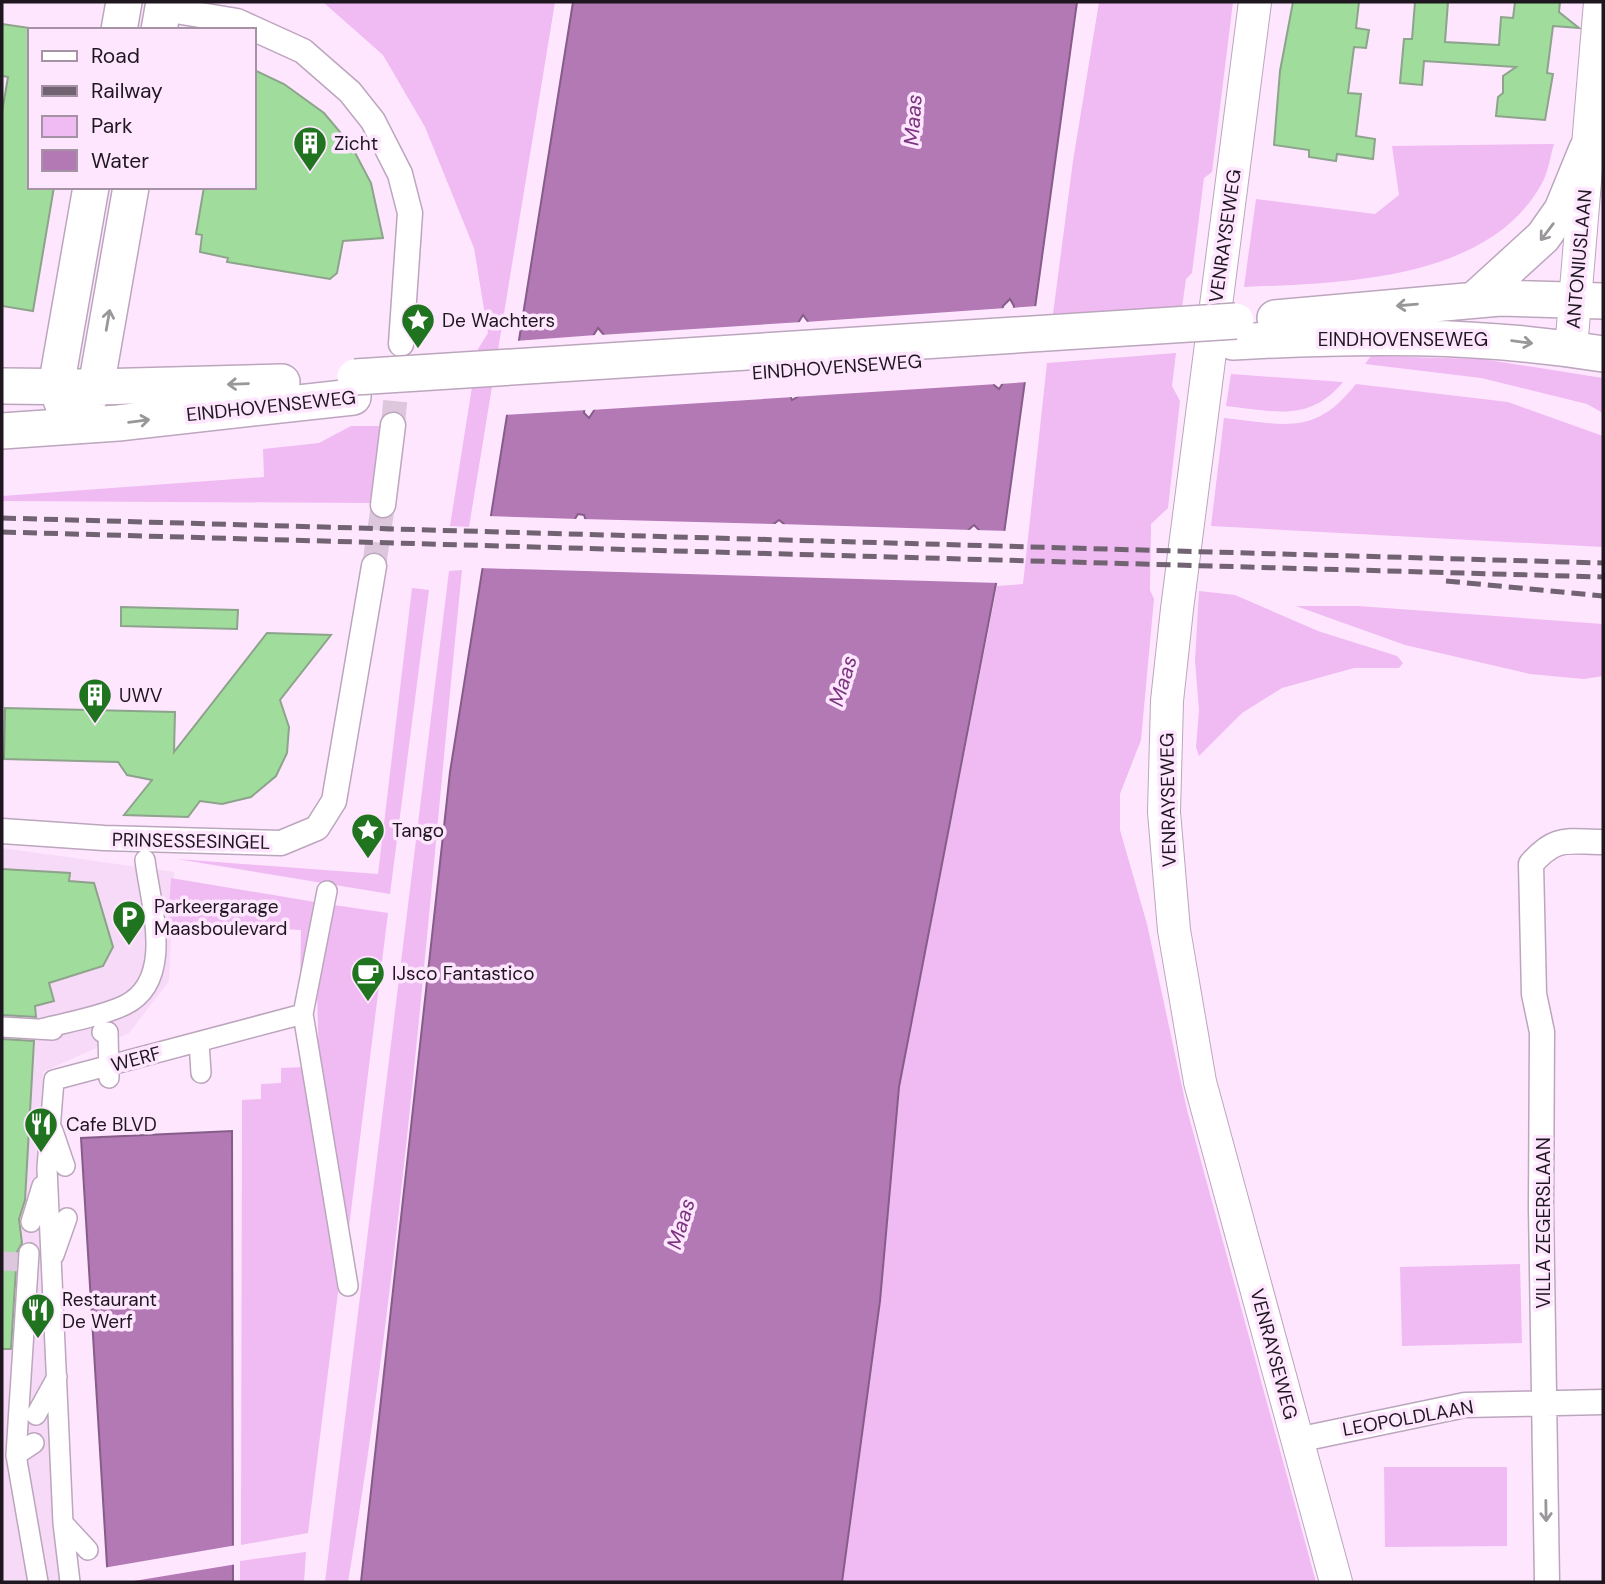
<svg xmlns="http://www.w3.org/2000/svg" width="1605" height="1584" viewBox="0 0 1605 1584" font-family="'DM Sans',sans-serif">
<rect width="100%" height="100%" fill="#fee6ff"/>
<path fill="#f7d9f8" d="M2,848L174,872L169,981L129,1033L43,1072L64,1582H2Z"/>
<path fill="#f0baf3" d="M323,2H555L469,527L450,526L478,349L488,333L474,248L425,127L383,55Z
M1099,2H1233L1212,172L1204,178L1192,273L1186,279L1182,307L1053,314L1073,161Z
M1554,144C1550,157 1548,174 1541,185C1487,281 1341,283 1244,287L1256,199L1375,214L1399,195L1392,146Z
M1176,353L1172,386L1180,401L1168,508L1151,524L1150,590L1154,599L1141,740L1120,794V830L1147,924L1187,1110L1316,1582H842L880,1301L899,1087L997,586L1023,584L1047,363Z
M1371,356L1482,359L1603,378V413L1587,404L1481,378L1365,364Z
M1231,374L1343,382C1309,423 1274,411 1226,406Z
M1356,384L1508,402L1603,436V547L1211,526L1224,418C1285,424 1314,437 1356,384Z
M351,426H380L370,503L2,501V496L264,477L263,449L319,443Z
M462,570C428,907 404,1248 348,1582H325L449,571Z
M412,588L429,590L390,894L177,859L378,874Z
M1199,591L1235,595L1318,631L1397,656L1403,663L1399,668H1354L1282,688L1242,713L1199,756L1196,747L1199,710L1195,661Z
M1296,606H1358L1603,624V676L1584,679L1530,674L1405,645Z
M171,878L315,902L300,987L301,930L168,922Z
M334,905L388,913L347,1243L319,1065L317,990Z
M305,1067L338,1292L308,1533L241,1545L242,1100L261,1099V1084L281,1083V1068Z
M1520,1264L1522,1343L1402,1346L1400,1267Z
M1384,1467H1507V1546L1385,1547Z
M306,1552L304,1582H240V1561Z"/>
<path fill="#b279b5" stroke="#865c88" stroke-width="2" fill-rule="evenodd" d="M573,2H1077L1000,563L899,1087L880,1301L842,1582H361L450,772ZM1010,299L1014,306L1005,380L999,389L994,385L993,379L1003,306ZM803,315L809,323L799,396L792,400L789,392L798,323ZM598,328L604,335L595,409L589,418L584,413L593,336ZM578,514L584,515L587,524L579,567L569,566L573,522ZM779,520L784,524L775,572L772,574L765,568L770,527ZM974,525L979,530L973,579L961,574L966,532Z
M232,1131L233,1582H108L81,1138Z"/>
<path fill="#fee6ff" d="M1037,306L1028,382L1000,384L1010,308Z
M1006,308L997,384L591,410L600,335L802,322L793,396L796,392L805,322Z
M596,335L587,410L503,415L515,341Z
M487,516L578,519L572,561L575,565L582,519L776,524L768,567L771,570L780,534L779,524L972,530L964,573L970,576L975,530L1009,531L1000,583L478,568Z
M237,1545V1564L128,1582H104L103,1568Z"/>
<path fill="#a0dc9c" stroke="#8da38b" stroke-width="2" d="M1293,2H1359L1356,28L1369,30L1366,48L1354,47L1348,93L1361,94L1356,136L1375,139L1373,159L1337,154L1336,161L1309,157V150L1274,145L1280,71Z
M1415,2H1448L1445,42L1499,45L1501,17L1513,18L1515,2H1560L1559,12L1579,28L1553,26L1547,73L1553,74L1545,120L1496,116L1498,97L1503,93V76L1516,67L1424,61L1422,85L1400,83L1404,39H1412Z
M2,24L30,28V187H54L33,311L2,306V112L8,77L2,76Z
M254,70L284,84L324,113L351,145L371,183L383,238L343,241L337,273L330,279L227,262L228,258L200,252L202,235L196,234L204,187H254Z
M121,607L238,610L237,629L121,626Z
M267,633L331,635L280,700L289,727L287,753L276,776L251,797L222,804L200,801L188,817L124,815L152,780L127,775L118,762L4,759L5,708L175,712L174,752Z
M2,869L70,873L69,881L94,883L113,947L103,966L49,983L54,1001L35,1006L36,1017L2,1015Z
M2,1039L34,1041L25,1200L19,1219L22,1243L17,1252L11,1349H2Z"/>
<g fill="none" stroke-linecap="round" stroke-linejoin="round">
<path stroke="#ddc7dd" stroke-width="19" stroke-dasharray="19 10" stroke-linecap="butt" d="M2,1261L21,1262"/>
<path stroke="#ddc7dd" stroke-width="24" stroke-dasharray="24 12" stroke-linecap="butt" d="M393,425L399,359
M374,566L383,505"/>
<g stroke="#bca6bd" stroke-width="22">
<path id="pedestrian" d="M327,891L303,1014L348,1286
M2,1027L53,1030
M41,1029C67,1022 100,1017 125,1005C176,980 150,903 145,860
M102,1032H108L109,1078
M199,1042L201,1073
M53,1131L65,1166
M31,1222L42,1186
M29,1253L16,1455L38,1582
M54,1255L67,1218
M36,1415L57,1377
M16,1455L34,1443
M63,1523L88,1550
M70,1582L63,1523L47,1168L54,1080L303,1014"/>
</g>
<g stroke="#bca6bd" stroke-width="27">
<path id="minor" d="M163,9L237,21L303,51L350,92L373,121L400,174L410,213L401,344
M383,505L393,425
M2,831L104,838L281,843L317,828L334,801L374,566
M1297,1440L1465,1405L1603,1402
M1547,1582L1541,1207L1542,1032L1534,994L1531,864C1556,835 1567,842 1603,842"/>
</g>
<g stroke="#bca6bd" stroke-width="34">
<path id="tertiary" d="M1255,2L1177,609L1167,701L1164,812L1174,930L1200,1082L1336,1582
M1571,349L1600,2"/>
</g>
<g stroke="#bca6bd" stroke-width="38">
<path id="secondary" d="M119,30L124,2
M159,30L164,2
M1475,299L1543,237L1562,210L1587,149
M1275,318L1500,298L1603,301
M1233,342C1361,335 1477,334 1603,354
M2,386L96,387L282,382
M84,406L96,387L131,187
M64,407L56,387L91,187
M2,431L118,423L353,397"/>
</g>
<use href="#pedestrian" stroke="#fff" stroke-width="19"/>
<use href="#minor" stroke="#fff" stroke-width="24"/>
<use href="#tertiary" stroke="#fff" stroke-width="32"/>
<use href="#secondary" stroke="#fff" stroke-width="35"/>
<path stroke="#716371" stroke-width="5" stroke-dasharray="14 7" stroke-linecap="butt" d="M2,518L1603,563
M2,532L1603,577
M1446,581L1603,596"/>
<g stroke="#bca6bd" stroke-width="38" stroke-linecap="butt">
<path id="secondary-bridge" d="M355,377L1236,321"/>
</g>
<use href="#secondary-bridge" stroke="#fff" stroke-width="35"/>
</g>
<defs><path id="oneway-shaft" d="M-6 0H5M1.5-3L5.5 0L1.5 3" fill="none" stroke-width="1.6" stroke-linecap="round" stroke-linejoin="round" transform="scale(1.75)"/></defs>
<g stroke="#9a979a">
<use href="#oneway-shaft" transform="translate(1547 232) rotate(127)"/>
<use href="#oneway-shaft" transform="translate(1407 305) rotate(175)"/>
<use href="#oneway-shaft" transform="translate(108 320) rotate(-80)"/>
<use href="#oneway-shaft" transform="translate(1522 342) rotate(8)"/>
<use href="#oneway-shaft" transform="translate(238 384) rotate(178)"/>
<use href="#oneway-shaft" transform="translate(139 421) rotate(-7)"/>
<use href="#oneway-shaft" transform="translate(1546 1511) rotate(89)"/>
</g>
<defs>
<g id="building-pin" transform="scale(1.75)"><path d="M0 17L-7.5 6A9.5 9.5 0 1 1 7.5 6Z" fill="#20741f" stroke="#fee6ff"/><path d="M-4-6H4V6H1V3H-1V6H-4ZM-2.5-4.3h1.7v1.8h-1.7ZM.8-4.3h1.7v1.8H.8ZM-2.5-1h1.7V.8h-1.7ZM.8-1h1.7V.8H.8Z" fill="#fff"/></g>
<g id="sight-pin" transform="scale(1.75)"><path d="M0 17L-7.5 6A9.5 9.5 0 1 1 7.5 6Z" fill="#20741f" stroke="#fee6ff"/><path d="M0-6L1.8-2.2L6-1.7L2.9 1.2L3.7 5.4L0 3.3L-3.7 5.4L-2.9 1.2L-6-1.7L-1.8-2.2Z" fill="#fff"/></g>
<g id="parking-pin" transform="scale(1.75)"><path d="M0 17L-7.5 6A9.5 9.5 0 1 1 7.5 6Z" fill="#20741f" stroke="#fee6ff"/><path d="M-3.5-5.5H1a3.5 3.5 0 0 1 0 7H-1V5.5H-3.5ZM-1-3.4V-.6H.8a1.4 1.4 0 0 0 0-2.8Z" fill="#fff"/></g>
<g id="cafe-pin" transform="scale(1.75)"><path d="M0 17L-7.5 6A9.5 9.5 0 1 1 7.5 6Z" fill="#20741f" stroke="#fee6ff"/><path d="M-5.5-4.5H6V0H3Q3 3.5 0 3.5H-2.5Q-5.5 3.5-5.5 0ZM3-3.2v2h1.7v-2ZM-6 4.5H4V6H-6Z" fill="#fff"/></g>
<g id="restaurant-pin" transform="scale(1.75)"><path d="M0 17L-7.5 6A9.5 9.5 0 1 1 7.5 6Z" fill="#20741f" stroke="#fee6ff"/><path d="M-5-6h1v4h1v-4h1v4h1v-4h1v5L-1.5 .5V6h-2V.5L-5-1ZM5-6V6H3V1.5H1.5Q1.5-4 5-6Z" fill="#fff"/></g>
</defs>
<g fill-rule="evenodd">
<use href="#building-pin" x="310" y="143"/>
<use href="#sight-pin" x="418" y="320"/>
<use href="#building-pin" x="95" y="695"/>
<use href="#sight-pin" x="368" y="830"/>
<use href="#parking-pin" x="129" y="917"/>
<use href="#cafe-pin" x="368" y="973"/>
<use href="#restaurant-pin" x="41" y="1124"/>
<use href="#restaurant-pin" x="38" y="1310"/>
</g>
<g text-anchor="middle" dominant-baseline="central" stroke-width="7" stroke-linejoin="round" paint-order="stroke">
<g font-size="19" fill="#1f171f" stroke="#fee6ff" text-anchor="start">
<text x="334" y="143">Zicht</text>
<text x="442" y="320">De Wachters</text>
<text x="119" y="695">UWV</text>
<text x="392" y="830">Tango</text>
<text x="154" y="906">Parkeergarage<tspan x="154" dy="22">Maasboulevard</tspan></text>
<text x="392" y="973">IJsco Fantastico</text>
<text x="66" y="1124">Cafe BLVD</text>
<text x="62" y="1299">Restaurant<tspan x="62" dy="22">De Werf</tspan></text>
</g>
<g font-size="19" fill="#1f171f" stroke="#fee6ff">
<text transform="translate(1225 236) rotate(-82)">VENRAYSEWEG</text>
<text transform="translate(1579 259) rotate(-85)">ANTONIUSLAAN</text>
<text x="1403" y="339">EINDHOVENSEWEG</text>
<text transform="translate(837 367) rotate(-4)">EINDHOVENSEWEG</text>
<text transform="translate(271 406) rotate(-6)">EINDHOVENSEWEG</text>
<text transform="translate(1168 800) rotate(-91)">VENRAYSEWEG</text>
<text transform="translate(191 841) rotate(1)">PRINSESSESINGEL</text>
<text transform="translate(136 1059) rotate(-15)">WERF</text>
<text transform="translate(1543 1223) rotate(-90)">VILLA ZEGERSLAAN</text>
<text transform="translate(1274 1354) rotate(75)">VENRAYSEWEG</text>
<text transform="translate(1408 1418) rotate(-10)">LEOPOLDLAAN</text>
</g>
<g font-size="21" font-style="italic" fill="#7a347e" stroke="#fee6ff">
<text transform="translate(913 120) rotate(-86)">Maas</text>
<text transform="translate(843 681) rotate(-73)">Maas</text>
<text transform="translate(681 1224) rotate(-73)">Maas</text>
</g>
</g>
<rect width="1605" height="1584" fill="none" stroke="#1f171f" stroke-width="7"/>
<rect x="28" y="28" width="228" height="161" fill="#fee6ff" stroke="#a593a5" stroke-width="2"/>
<rect x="42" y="51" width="35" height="10" fill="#ffffff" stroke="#a593a5" stroke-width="2"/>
<text x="91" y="63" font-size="21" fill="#1f171f">Road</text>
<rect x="42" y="86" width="35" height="10" fill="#716371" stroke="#a593a5" stroke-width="2"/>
<text x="91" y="98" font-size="21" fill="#1f171f">Railway</text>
<rect x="42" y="116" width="35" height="21" fill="#f0baf3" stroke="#a593a5" stroke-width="2"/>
<text x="91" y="133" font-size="21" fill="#1f171f">Park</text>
<rect x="42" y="150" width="35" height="21" fill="#b279b5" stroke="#a593a5" stroke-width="2"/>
<text x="91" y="168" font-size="21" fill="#1f171f">Water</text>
</svg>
